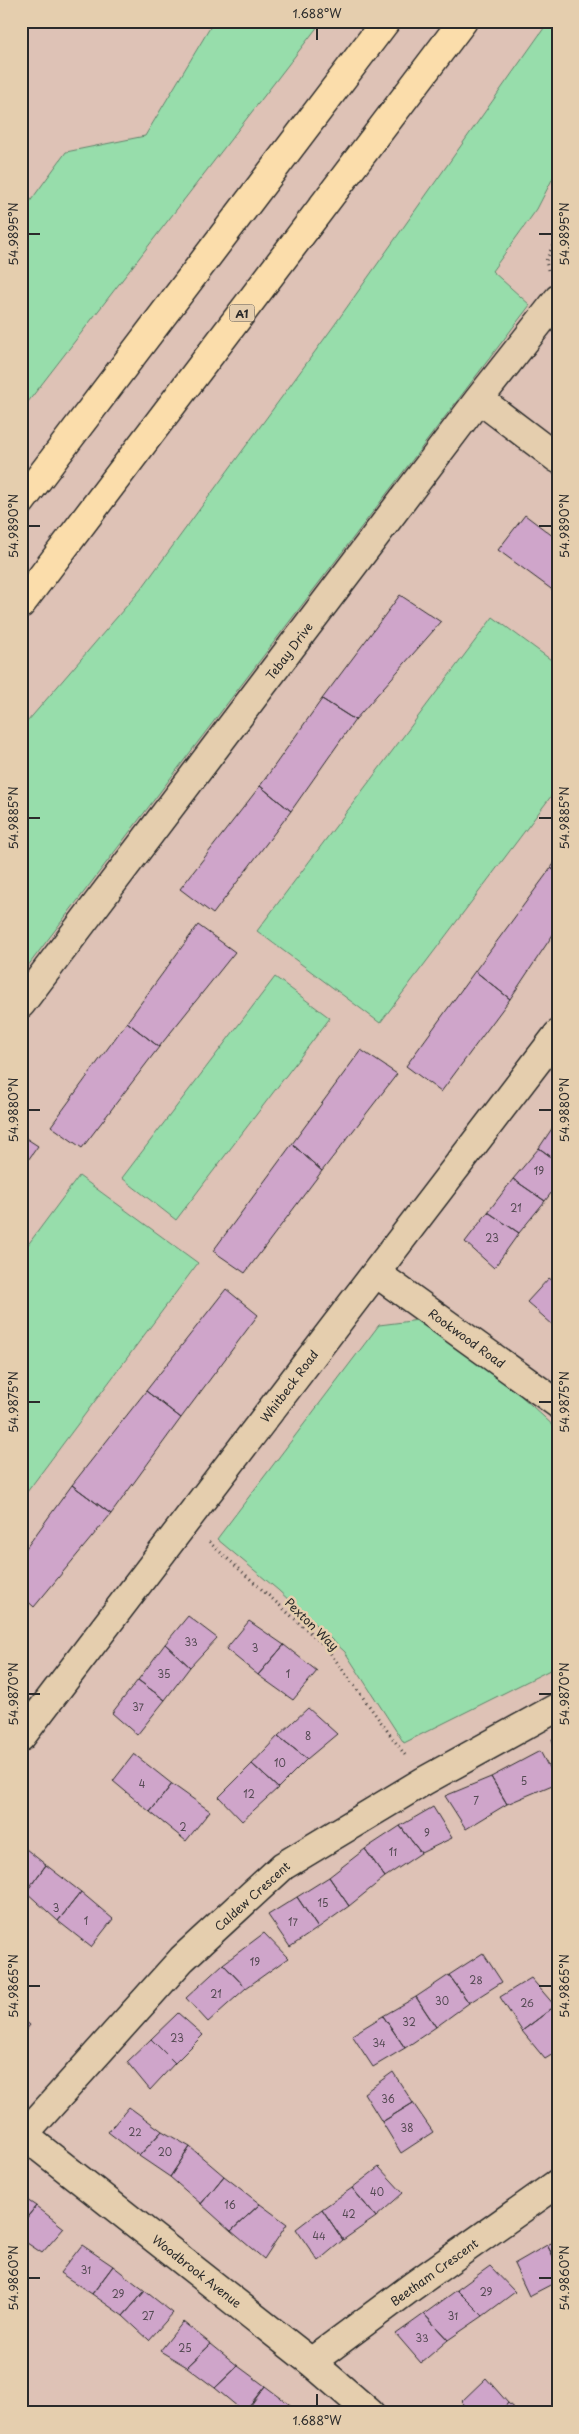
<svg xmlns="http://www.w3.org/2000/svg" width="579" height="2434" viewBox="0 0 579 2434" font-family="'Playpen Sans',sans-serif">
<rect width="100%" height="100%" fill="#dec2b6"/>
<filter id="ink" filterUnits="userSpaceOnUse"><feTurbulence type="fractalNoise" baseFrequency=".02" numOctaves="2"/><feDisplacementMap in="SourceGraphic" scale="10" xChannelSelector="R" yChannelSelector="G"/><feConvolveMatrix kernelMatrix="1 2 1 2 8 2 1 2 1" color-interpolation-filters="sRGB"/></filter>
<g filter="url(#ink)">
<path fill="#97ddab" stroke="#61846b" d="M214,21H322L21,411V214L66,152L145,136Z
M549,21H558V168L537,209L492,271L530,305L21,975V729L142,588L333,327Z
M493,617L558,665V787L380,1023L257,931Z
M275,977L330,1018L176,1220L122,1178Z
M79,1176L198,1263L21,1500V1254Z
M419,1320L504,1380L558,1430V1666L404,1743L345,1652L278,1590L217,1539L379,1325Z"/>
<path fill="#cfa5ca" stroke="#2b2b2b" d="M525,515L558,540V594L498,550Z
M400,595L441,622L355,720L322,699Z
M322,699L355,720L291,811L260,786Z
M260,786L291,811L213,914L180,889Z
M558,858V873L551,868Z
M551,868L558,873V927L510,999L475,971Z
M198,925L235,952L159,1047L127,1022Z
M475,971L510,999L441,1092L406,1066Z
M127,1022L159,1047L82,1148L51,1126Z
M361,1050L397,1074L322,1171L292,1144Z
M555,1124L558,1126V1162L539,1148Z
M21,1135L38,1146L21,1170Z
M292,1144L322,1171L245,1273L213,1251Z
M539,1148L558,1162V1184L545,1201L513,1179Z
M513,1179L545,1201L519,1233L488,1212Z
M488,1212L519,1233L494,1268L465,1242Z
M549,1278L558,1285V1319L553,1325L527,1302Z
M226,1289L258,1315L181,1418L146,1391Z
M146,1391L181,1418L111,1514L72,1485Z
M72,1485L111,1514L34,1607L21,1595V1555Z
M188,1616L217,1638L190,1667L165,1644Z
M249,1621L284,1645L258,1675L226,1649Z
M165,1644L190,1667L165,1700L138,1680Z
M284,1645L317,1671L293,1700L258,1675Z
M138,1680L165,1700L137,1735L112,1713Z
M308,1708L337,1734L307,1759L278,1736Z
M278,1736L307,1759L278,1788L252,1764Z
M558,1737V1755L552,1739Z
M540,1751L557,1783L507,1804L491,1777Z
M134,1754L172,1784L150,1812L113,1781Z
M252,1764L278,1788L242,1821L219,1797Z
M491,1777L507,1804L466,1829L445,1796Z
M172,1784L210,1811L186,1841L150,1812Z
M433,1807L452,1838L421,1853L400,1826Z
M400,1826L421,1853L385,1877L365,1849Z
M21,1845L46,1865L26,1892L21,1889Z
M365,1849L385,1877L349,1906L329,1877Z
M46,1865L81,1892L58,1921L26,1892Z
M329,1877L349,1906L318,1928L297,1897Z
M81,1892L113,1919L91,1947L58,1921Z
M297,1897L318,1928L290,1947L268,1915Z
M264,1933L288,1958L246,1988L223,1964Z
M483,1953L502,1982L469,2003L449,1975Z
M223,1964L246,1988L208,2022L186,1998Z
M449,1975L469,2003L436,2027L416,1997Z
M531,1978L555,2006L522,2031L500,1997Z
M416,1997L436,2027L405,2048L383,2016Z
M555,2006L558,2010V2051L545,2059L522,2031Z
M178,2013L203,2035L175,2063L151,2039Z
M383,2016L405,2048L373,2067L352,2035Z
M21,2018L30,2025L21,2036Z
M151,2039L175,2063L150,2090L127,2062Z
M393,2072L413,2103L382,2122L364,2093Z
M413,2103L433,2132L401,2153L382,2122Z
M129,2107L162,2131L139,2156L108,2132Z
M162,2131L190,2147L170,2177L139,2156Z
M190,2147L224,2176L201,2204L170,2177Z
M379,2167L403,2193L376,2217L352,2188Z
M224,2176L260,2204L231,2231L201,2204Z
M352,2188L376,2217L343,2240L322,2209Z
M21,2196L36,2206L21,2225Z
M260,2204L287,2224L264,2259L231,2231Z
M36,2206L64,2228L42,2253L21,2239V2225Z
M322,2209L343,2240L318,2261L296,2229Z
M558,2240V2265L547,2245Z
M82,2245L113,2266L92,2294L60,2273Z
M547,2245L558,2265V2281L529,2296L514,2264Z
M113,2266L145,2291L123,2316L92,2294Z
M490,2266L515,2292L483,2316L457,2290Z
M457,2290L483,2316L448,2340L424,2314Z
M145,2291L173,2313L149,2340L123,2316Z
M424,2314L448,2340L421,2363L396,2334Z
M183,2322L211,2344L187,2367L160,2351Z
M211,2344L238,2366L215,2388L187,2367Z
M238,2366L265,2386L244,2412L215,2388Z
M486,2378L508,2403L499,2413H471L461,2402Z
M265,2386L297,2410L295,2413H245Z
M508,2403L519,2413H499Z"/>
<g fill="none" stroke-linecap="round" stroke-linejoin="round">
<g stroke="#2b2b2b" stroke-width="31">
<path id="street" d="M479,399L558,459
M21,1004L479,399L558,299
M376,1273L558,1404
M21,1737L558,1034
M21,2133L311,2362L370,2413
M24,2135L182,1959L283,1866L424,1781L558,1707
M311,2362L413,2286L558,2183"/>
</g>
<g stroke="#2b2b2b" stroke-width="31">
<path id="highway" d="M21,502L386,21
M21,604L463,21"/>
</g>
<path stroke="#2b2b2b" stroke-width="3" stroke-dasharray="1 4" stroke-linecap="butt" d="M548,270L546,261L558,233
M209,1542L326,1647L405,1755"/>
<use href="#street" stroke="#e5ceae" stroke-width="28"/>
<use href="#highway" stroke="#fbddab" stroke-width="28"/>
</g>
</g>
<path fill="none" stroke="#2b2b2b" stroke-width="2" d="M317,28V40M28,234H40M539,234H552M28,526H40M539,526H552M28,818H40M539,818H552M28,1110H40M539,1110H552M28,1402H40M539,1402H552M28,1694H40M539,1694H552M28,1986H40M539,1986H552M28,2278H40M539,2278H552M317,2394V2406"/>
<g text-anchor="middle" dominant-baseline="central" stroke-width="5" stroke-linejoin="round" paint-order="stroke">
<g font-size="10" fill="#544a53">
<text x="539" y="1170">19</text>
<text x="516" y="1207">21</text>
<text x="492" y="1237">23</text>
<text x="191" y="1641">33</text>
<text x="255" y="1647">3</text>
<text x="164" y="1673">35</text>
<text x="288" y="1673">1</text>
<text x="138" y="1706">37</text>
<text x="308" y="1735">8</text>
<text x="280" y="1762">10</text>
<text x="524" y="1780">5</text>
<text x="142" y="1783">4</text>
<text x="249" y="1793">12</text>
<text x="476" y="1800">7</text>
<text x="183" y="1826">2</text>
<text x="427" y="1832">9</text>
<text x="393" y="1851">11</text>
<text x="323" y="1902">15</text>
<text x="56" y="1907">3</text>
<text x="86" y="1920">1</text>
<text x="293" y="1921">17</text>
<text x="255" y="1961">19</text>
<text x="476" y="1979">28</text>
<text x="216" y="1993">21</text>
<text x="442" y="2000">30</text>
<text x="527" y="2002">26</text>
<text x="409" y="2021">32</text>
<text x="177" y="2037">23</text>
<text x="379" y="2042">34</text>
<text x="388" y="2098">36</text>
<text x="407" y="2127">38</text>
<text x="135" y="2131">22</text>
<text x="165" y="2151">20</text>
<text x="377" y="2191">40</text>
<text x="230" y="2204">16</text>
<text x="349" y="2213">42</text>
<text x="319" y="2235">44</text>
<text x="86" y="2269">31</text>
<text x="486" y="2291">29</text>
<text x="118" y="2293">29</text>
<text x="148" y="2315">27</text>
<text x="453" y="2315">31</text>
<text x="422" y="2337">33</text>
<text x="185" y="2347">25</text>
</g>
<rect fill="#e5ceae" stroke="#635c52" stroke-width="1" x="229.5" y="304.5" width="25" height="17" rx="4"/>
<g font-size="11" font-weight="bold" fill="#2b2b2b">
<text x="242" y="313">A1</text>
</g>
<g font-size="12" fill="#2b2b2b" stroke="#e5ceae">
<text transform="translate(289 651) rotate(-53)">Tebay Drive</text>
<text transform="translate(467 1338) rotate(36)">Rookwood Road</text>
<text transform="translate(289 1386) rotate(-53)">Whitbeck Road</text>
<text transform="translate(312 1624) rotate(44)">Pexton Way</text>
<text transform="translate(252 1896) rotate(-42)">Caldew Crescent</text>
<text transform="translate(197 2271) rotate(38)">Woodbrook Avenue</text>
<text transform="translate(434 2272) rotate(-36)">Beetham Crescent</text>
</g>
</g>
<rect width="579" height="2434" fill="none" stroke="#e5ceae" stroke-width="55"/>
<rect x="28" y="28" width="524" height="2378" fill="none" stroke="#2b2b2b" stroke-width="2"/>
<g font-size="12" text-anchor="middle" fill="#2b2b2b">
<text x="317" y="18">1.688°W</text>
<text transform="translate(14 234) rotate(-90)" y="4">54.9895°N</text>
<text transform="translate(565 234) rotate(-90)" y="4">54.9895°N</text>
<text transform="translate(14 526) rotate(-90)" y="4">54.9890°N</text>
<text transform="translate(565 526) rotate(-90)" y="4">54.9890°N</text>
<text transform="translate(14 818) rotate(-90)" y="4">54.9885°N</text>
<text transform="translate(565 818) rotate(-90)" y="4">54.9885°N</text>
<text transform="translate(14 1110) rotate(-90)" y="4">54.9880°N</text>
<text transform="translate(565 1110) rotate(-90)" y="4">54.9880°N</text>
<text transform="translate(14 1402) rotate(-90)" y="4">54.9875°N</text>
<text transform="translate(565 1402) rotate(-90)" y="4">54.9875°N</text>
<text transform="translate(14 1694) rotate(-90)" y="4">54.9870°N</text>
<text transform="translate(565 1694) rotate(-90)" y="4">54.9870°N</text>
<text transform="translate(14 1986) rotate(-90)" y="4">54.9865°N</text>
<text transform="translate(565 1986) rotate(-90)" y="4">54.9865°N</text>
<text transform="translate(14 2278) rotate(-90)" y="4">54.9860°N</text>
<text transform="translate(565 2278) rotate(-90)" y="4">54.9860°N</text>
<text x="317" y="2425">1.688°W</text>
</g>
</svg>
